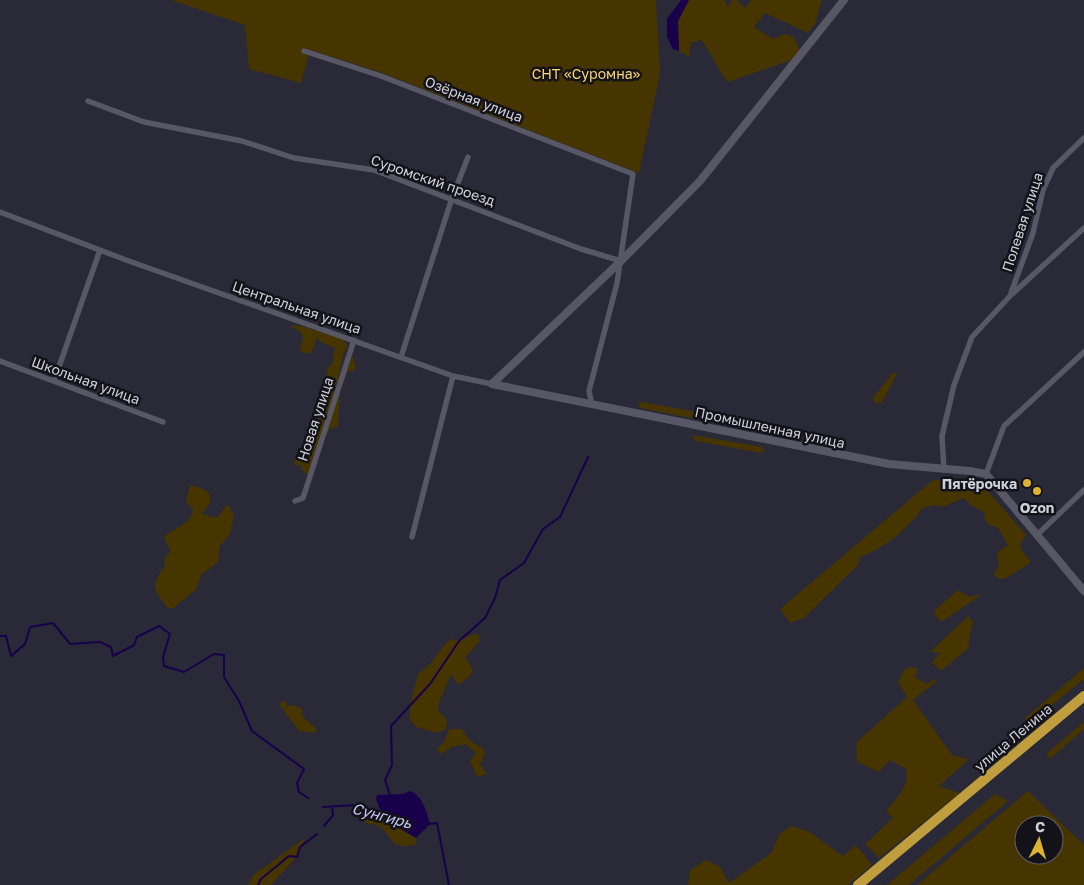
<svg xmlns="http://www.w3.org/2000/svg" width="1084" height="885" viewBox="0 0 1084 885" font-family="'Golos Text',sans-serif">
<rect width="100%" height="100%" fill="#292937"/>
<path fill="#473500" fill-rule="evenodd" d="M171,0H656L660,73L639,173L380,72L310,50L301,83L249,69L245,25Z
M689,0H725L728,8L732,0H737L745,8L751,0H822L815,24L808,33L765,13L754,27L773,39L784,34L794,37L800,50L791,60L728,82C717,69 712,53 701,40L691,43L689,57L679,51L678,21Z
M298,325L343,339L348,346L343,354L339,375L309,476L302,470L301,465H295L294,461L296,459L306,460V454L311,452V439L318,428L317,420L322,409L318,398L322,388L327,389L323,382L328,378L327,369L332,364L335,348L321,342L317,337L311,353H303L300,348L303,337L300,331L290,327Z
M352,353L356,368L353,371H348L340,392L338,426L330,429L326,436Z
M894,372L897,374L882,402L878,404L874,402L873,397Z
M641,402L692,411L695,415L691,418L640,408L638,404Z
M692,435L763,447L764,452L761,453L696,441Z
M933,480L980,482L1026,535L1020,544L1022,551L1031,562L1005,579L997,578L994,574L999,565L997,559L998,552L1008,545L998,528C987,524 985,523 984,512L971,505L964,498L942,507L933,505L921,509C917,519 912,520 906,527C892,542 878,549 859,558V564L804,618L790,623L780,609Z
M190,485L204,489L210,495V503L202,514L217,518L226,506H229L234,516L230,534L220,546L218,562L201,575L196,590L173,608H168C154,591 149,585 165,567L164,560L170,551L164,537C173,528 191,525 193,510L186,501Z
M958,590L969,597L983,594L941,622L934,614L935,610Z
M968,616L973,621L968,644L970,647L941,671L932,662L940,653L930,652Z
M473,634L479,635L480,641L465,657L473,670L469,677L458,685L451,674L438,705V710L447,720L446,729L437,733L416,727L410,720V705L418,674L431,663L446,643L452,639L459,641Z
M911,667L918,668L915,677L927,684L935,678L936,682L913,700L952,755L969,759L939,786L960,793L879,858L865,844L893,818L886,811C896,799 910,785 906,769L890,760L879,772L857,762L856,743L907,697L898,682L905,669Z
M1084,668V679L1029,724L1025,718Z
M285,701L287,706L293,705L302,709L303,717L316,728V733L299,731L280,706L279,703Z
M1084,722V729L1050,759L1046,754Z
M449,729H462L469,740L484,749L485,754L480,764L487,774L477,777L470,761L476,753L465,744L452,747L441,754L437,749L445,741Z
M1028,791L1084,845V885H917ZM1024,825H1054V855H1024Z
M995,794L1008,801L909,885H887Z
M363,806L371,812L380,810L388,812L389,822L416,838V844C390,853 392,833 377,825C374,824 371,825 369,824C362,822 357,812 353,807Z
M792,826L808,831L843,856L856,845L872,865L848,885H688L690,870L706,860L720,867L729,883L771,853L780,833Z
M305,838L295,859L271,885H248L253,875Z"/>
<path fill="#18004b" d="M681,0H689L678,21L679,51L673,49L667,37V19Z
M409,791C422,794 427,812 430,824L416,838L389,822L388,812L380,810L376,799L377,795L403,794Z"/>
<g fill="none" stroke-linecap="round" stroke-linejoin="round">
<path stroke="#18004b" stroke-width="2" d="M0,636H6L11,656L25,644L30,627L53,623L70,644L100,642L111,647L113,656L134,645L137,637L159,626L170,634L163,657L164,666L184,672L214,654L224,655V677L239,701L252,731L304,769L297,783L299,792L308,798
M390,795L385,780L392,765L391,726L430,684L459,641L485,618L495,598L500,580L524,563L543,529L560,517L588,457
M323,807L356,805L378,817L390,819
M429,824L437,823L449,885
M324,826L333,815L332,807
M258,885L261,879L289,856L297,857L300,847L317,834"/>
<path stroke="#575766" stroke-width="5.5" d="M304,51L381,76L633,174L617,283L589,391L592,405
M88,101L144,122L242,141L294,158L374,170L581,249L621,261
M0,212L126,260L453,376L492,384
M1011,293L1033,233L1043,190L1053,168L1084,138
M401,357L452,198L468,157
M0,361L163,422
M54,381L100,250
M944,470L942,436L954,385L972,337L1010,296L1084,228
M986,474L1004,426L1084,352
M295,501L303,498L354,340
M1038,534L1084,490
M412,537L453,376"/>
<path stroke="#575766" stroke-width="8" d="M492,384L889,464L970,471L986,474L1084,591
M492,384L621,261L700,181L844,0"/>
<path stroke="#c09d3d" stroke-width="10" d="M858,885L1084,696"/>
</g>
<g fill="#dcb233" stroke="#131219" stroke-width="2">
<circle cx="1027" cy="483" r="5"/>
<circle cx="1037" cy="491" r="5"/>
</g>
<g text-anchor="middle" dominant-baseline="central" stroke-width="5" stroke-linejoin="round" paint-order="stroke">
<g font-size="14" fill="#fad573" stroke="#131219">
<text x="586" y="73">СНТ «Суромна»</text>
</g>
<g font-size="14" fill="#d0d0d9" stroke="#131219">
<text transform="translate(474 99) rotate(21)">Озёрная улица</text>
<text transform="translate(433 180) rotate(19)">Суромский проезд</text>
<text transform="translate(1022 222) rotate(-72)">Полевая улица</text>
<text transform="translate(297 307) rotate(19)">Центральная улица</text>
<text transform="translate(86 380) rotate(20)">Школьная улица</text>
<text transform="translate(315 419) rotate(-72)">Новая улица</text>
<text transform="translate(770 427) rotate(12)">Промышленная улица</text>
<text transform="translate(1013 737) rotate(-40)">улица Ленина</text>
</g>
<g font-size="14" font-weight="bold" fill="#d0d0d9" stroke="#131219" text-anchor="end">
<text x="1017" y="483">Пятёрочка</text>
<text x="1037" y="507" text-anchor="middle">Ozon</text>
</g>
<g font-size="15" font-style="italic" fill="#c6c5f1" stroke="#131219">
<text transform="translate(382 815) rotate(15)">Сунгирь</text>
</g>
</g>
<g transform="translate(1039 840) rotate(5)"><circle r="24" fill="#131219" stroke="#5f5e66"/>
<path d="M0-4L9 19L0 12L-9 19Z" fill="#dcb233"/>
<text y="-8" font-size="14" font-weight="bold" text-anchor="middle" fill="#d0d0d9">С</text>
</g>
</svg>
